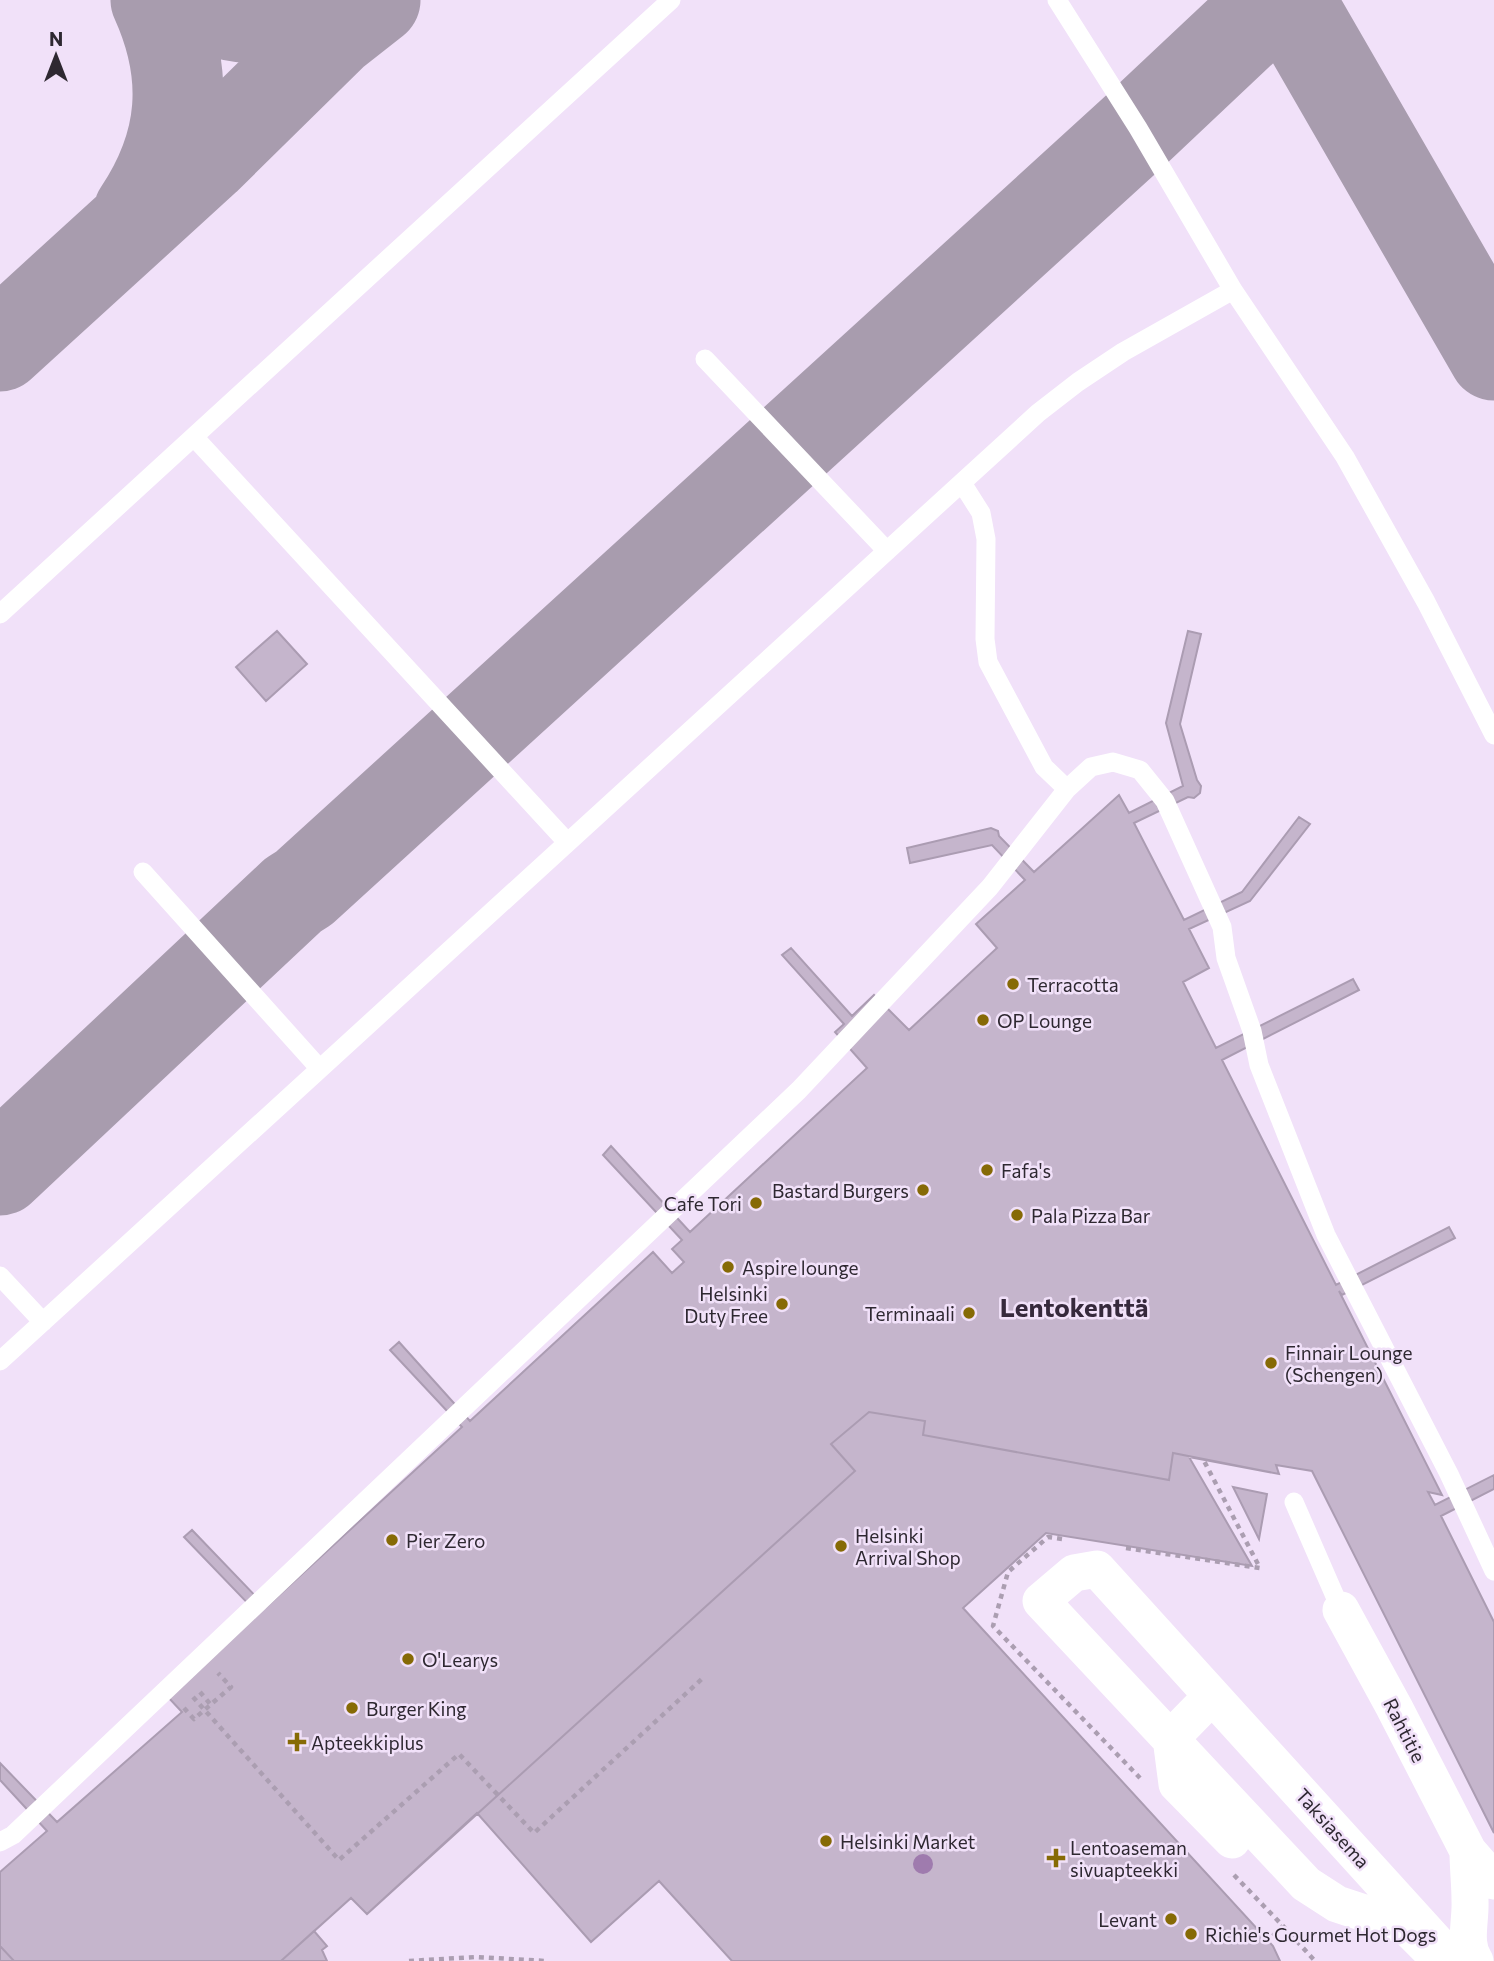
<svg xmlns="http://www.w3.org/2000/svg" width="1494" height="1961" viewBox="0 0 1494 1961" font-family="Commissioner,sans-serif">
<rect width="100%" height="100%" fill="#f1e1f9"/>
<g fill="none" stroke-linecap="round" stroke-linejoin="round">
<path stroke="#a89cae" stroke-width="91" d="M184,0C243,26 307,25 366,0
M1289,0L1494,355
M139,212C185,143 190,75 156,0
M0,346L205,159L333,33L375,0
M0,1170L293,895L304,888L1138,128L1274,0"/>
</g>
<path fill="#c5b5cc" stroke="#ab9cb2" stroke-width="2" d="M277,631L307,664L266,701L236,667Z
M1188,631L1201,634L1180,724L1197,780L1201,786L1200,793L1194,798L1188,797L1134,823L1184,920L1242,892L1299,817L1310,824L1250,901L1189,929L1209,968L1183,982L1216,1048L1353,979L1359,990L1222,1060L1336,1285L1449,1227L1455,1238L1342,1295L1339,1291L1442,1495L1428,1492L1435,1505L1494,1475V1489L1441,1516L1494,1622V1833L1312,1471L1276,1465L1279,1474L1173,1453L1169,1480L923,1435L925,1421L869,1412L831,1444L855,1471L367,1914L351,1898L281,1961H14L0,1946V1872L47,1831L0,1780V1763L57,1822L182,1712L167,1696L258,1614L184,1537L192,1530L266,1607L462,1427L390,1350L399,1342L470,1421L653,1252L672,1273L684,1262L672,1249L682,1240L603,1155L611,1146L690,1232L867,1068L835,1032L844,1024L782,955L791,948L852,1016L874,995L909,1030L997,948L976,924L1025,880L992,845L910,863L907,848L991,828L998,831L999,836L1034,872L1119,795L1129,813L1183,786L1166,723Z
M1188,631L1201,634L1180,724L1197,780L1201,786L1200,793L1194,798L1188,797L1134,823L1184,920L1242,892L1299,817L1310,824L1250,901L1189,929L1209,968L1183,982L1216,1048L1353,979L1359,990L1222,1060L1336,1285L1449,1227L1455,1238L1342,1295L1339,1291L1442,1495L1428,1492L1435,1505L1494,1475V1489L1441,1516L1494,1622V1833L1312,1471L1276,1465L1279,1474L1189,1457L1252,1566L1046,1533L963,1608L1273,1946L1280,1961H732L659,1881L591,1942L477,1813L367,1914L351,1898L314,1931L327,1946L322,1950L327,1961H0V1872L47,1831L0,1780V1763L57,1822L182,1712L167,1696L258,1614L184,1537L192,1530L266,1607L462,1427L390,1350L399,1342L470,1421L653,1252L672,1273L684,1262L672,1249L682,1240L603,1155L611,1146L690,1232L867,1068L835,1032L844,1024L782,955L791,948L852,1016L874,995L909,1030L997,948L976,924L1025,880L992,845L910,863L907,848L991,828L998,831L999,836L1034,872L1119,795L1129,813L1183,786L1166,723Z
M1233,1487L1267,1494L1259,1539Z
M314,1931L327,1946L322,1950L327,1961H281Z"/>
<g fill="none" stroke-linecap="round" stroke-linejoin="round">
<path stroke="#ab9eb1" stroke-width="4.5" stroke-dasharray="5 5" stroke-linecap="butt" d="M1062,1539L1048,1537L1008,1572L993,1626L1140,1778
M1126,1548L1260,1568L1203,1459
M200,1692L211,1705
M193,1697L339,1860L459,1754L534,1833L704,1677
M184,1708L194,1719L231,1687L218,1673
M1234,1875L1283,1926L1262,1946
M1283,1926L1315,1961
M409,1961L476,1957L546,1961"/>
<path stroke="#fff" stroke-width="19" d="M1057,0L1138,128L1233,290L1345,457L1426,602L1494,735
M705,359L887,551
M194,437L567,842
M962,483L981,513L986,539L985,639L988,662L1044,767L1067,789
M0,614L671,0
M143,872L320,1069
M0,1276L43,1322
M0,1361L1038,413L1078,382L1123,352L1233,290
M1294,1502L1341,1610
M0,1842L13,1835L799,1090L990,887L1067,789L1091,767L1113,762L1140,770L1165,801L1222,927L1226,958L1252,1031L1259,1065L1326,1235L1449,1474L1494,1571"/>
<path stroke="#fff" stroke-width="37" d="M1341,1610L1394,1707L1468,1851L1494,1881
M1212,1696L1171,1738L1177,1784L1232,1840
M1468,1851C1468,1868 1470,1884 1470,1901C1471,1922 1463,1943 1475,1961
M1441,1961L1407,1927L1337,1904L1306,1884L1041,1601L1074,1573L1097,1569L1453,1961"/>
</g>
<circle fill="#9f7bae" cx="923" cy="1864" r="10"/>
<g fill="#866a06" stroke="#f1e1f9" stroke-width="2.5">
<circle cx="1013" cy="984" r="7"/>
<circle cx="983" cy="1020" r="7"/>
<circle cx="987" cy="1170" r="7"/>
<circle cx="923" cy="1190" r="7"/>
<circle cx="756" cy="1203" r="7"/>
<circle cx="1017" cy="1215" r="7"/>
<circle cx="728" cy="1267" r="7"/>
<circle cx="782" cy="1304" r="7"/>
<circle cx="969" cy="1313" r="7"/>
<circle cx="1271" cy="1363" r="7"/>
<circle cx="392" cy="1540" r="7"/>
<circle cx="841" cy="1546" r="7"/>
<circle cx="408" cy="1659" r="7"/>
<circle cx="352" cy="1708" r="7"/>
<path d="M293.5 1731.5h7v7h7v7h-7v7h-7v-7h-7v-7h7z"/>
<circle cx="826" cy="1841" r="7"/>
<path d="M1052.5 1847.5h7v7h7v7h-7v7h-7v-7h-7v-7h7z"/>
<circle cx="1171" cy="1919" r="7"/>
<circle cx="1191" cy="1934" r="7"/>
</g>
<g text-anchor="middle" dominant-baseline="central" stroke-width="5" stroke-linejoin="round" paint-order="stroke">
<g font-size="19" fill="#2e2831" stroke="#f1e1f9" text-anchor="start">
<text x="1027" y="984">Terracotta</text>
<text x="997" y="1020">OP Lounge</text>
<text x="1001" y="1170">Fafa's</text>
<text x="909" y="1190" text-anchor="end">Bastard Burgers</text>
<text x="742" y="1203" text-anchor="end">Cafe Tori</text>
<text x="1031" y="1215">Pala Pizza Bar</text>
<text x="742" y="1267">Aspire lounge</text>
<text x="768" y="1293" text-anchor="end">Helsinki<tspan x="768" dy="22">Duty Free</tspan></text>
<text x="955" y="1313" text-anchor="end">Terminaali</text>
<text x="1285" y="1352">Finnair Lounge<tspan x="1285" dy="22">(Schengen)</tspan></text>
<text x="855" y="1535">Helsinki<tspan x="855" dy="22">Arrival Shop</tspan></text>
<text x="406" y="1540">Pier Zero</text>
<text x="422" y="1659">O'Learys</text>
<text x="366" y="1708">Burger King</text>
<text x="311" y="1742">Apteekkiplus</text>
<text x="840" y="1841">Helsinki Market</text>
<text x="1070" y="1847">Lentoaseman<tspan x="1070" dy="22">sivuapteekki</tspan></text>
<text x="1157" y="1919" text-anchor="end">Levant</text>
<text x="1205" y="1934">Richie's Gourmet Hot Dogs</text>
</g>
<g font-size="19" fill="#2e2831" stroke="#f1e1f9">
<text transform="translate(1405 1730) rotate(63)">Rahtitie</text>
<text transform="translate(1333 1828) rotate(48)">Taksiasema</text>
</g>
<g font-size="26" font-weight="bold" fill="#36293c" stroke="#f1e1f9">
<text x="1074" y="1306">Lentokenttä</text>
</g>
</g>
<g transform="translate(56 56)" stroke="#f1e1f9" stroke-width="5" paint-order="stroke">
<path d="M0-5L12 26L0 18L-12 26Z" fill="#2e2831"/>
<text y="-10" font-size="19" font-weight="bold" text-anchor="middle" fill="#2e2831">N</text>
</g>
</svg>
